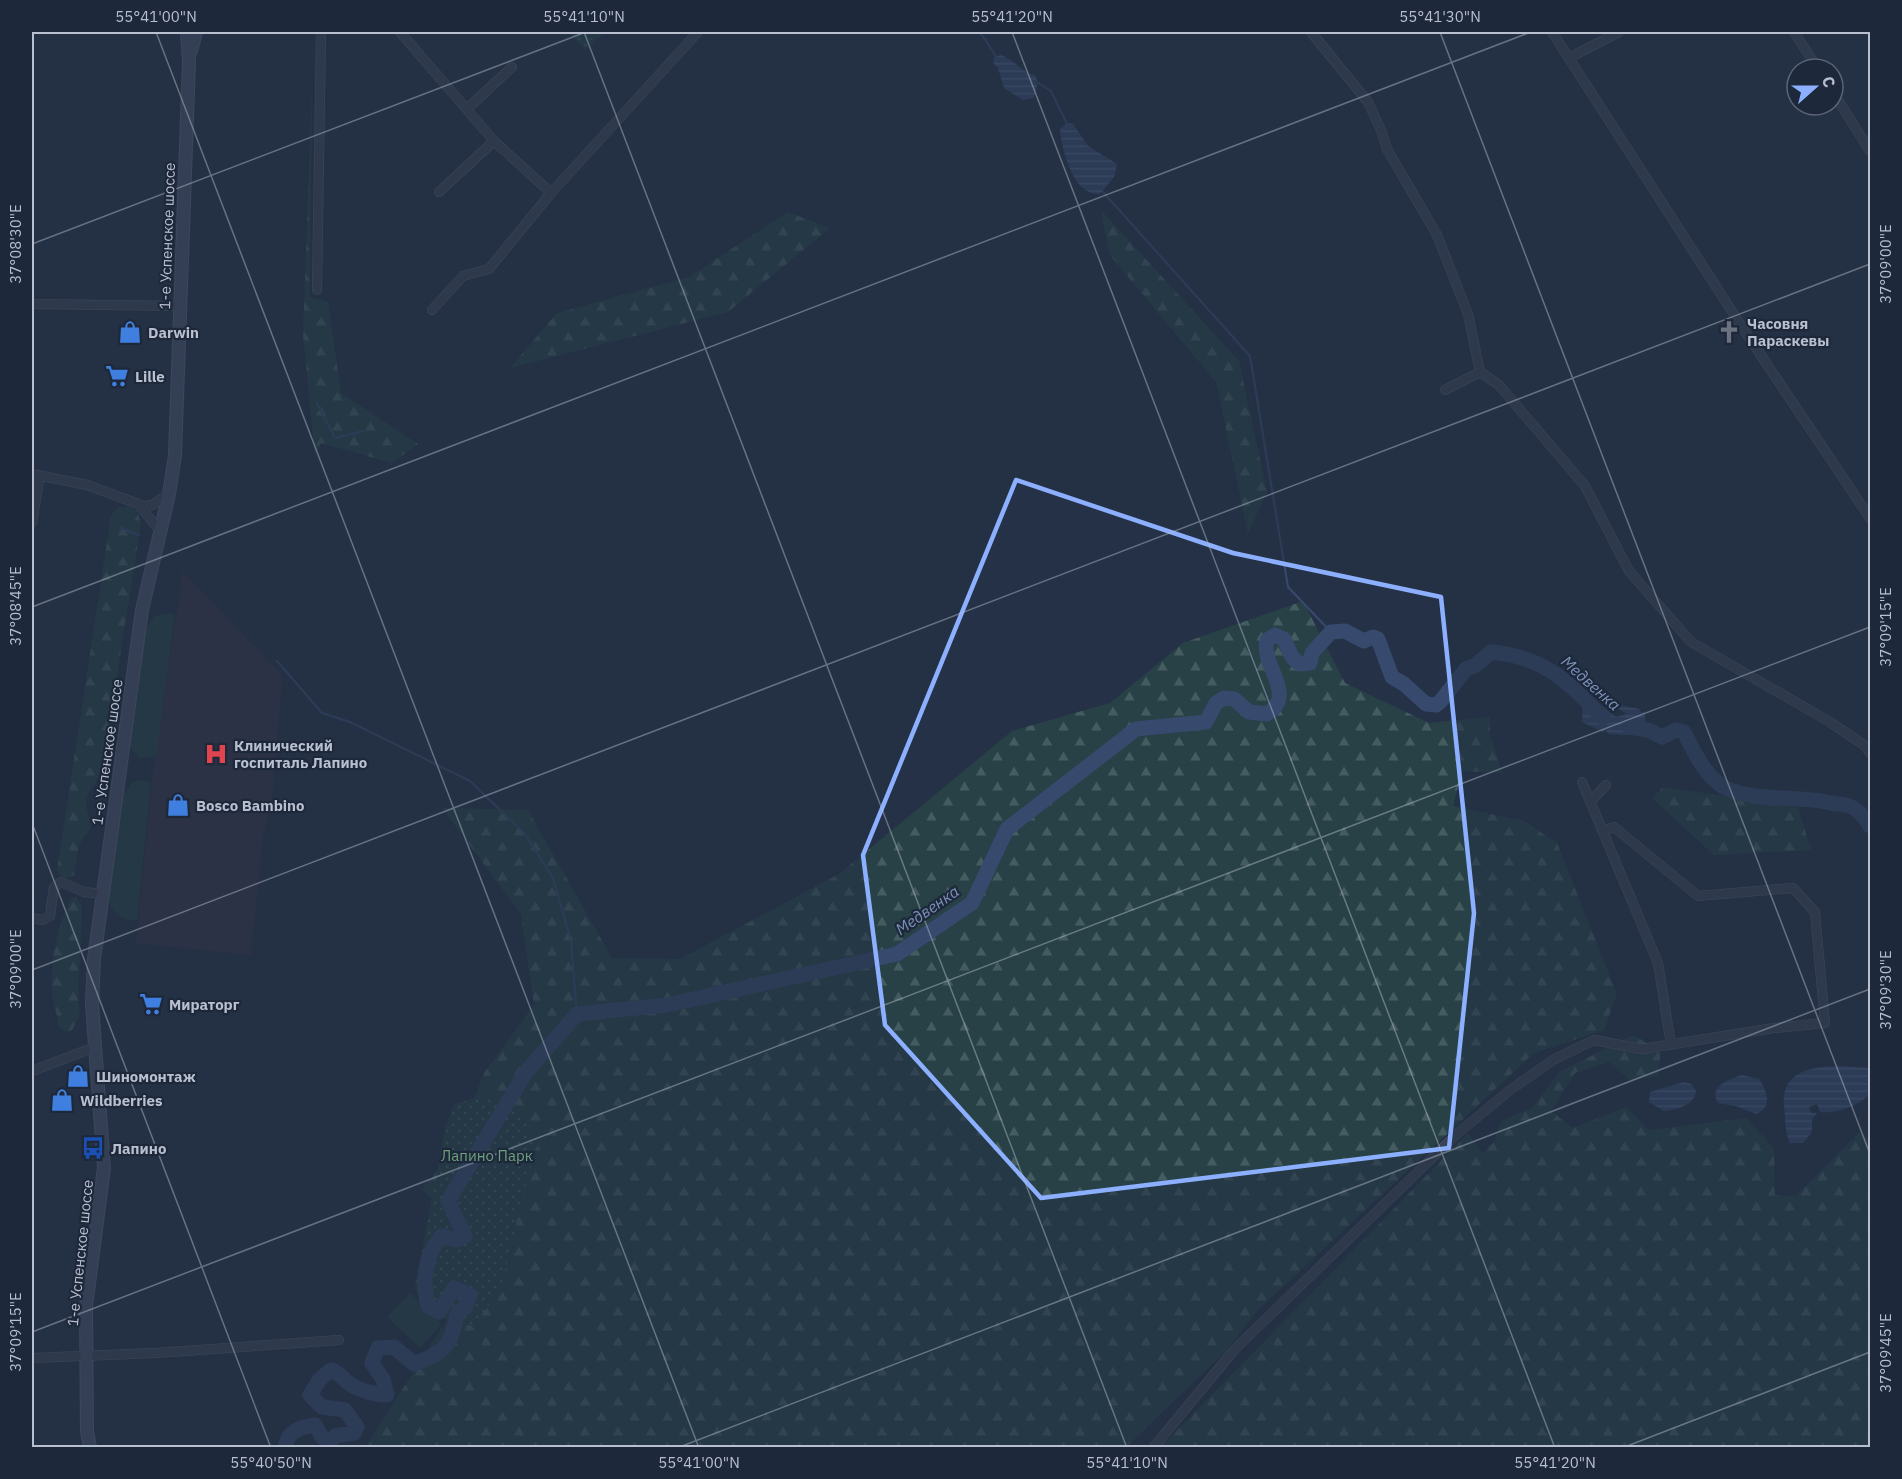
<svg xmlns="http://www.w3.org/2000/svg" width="1902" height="1479" viewBox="0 0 1902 1479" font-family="'IBM Plex Sans',sans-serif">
<defs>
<pattern id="forest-firs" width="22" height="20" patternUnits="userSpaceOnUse" patternTransform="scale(1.5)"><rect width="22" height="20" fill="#274147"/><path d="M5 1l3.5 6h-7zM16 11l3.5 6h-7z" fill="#445b60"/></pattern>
<pattern id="park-dots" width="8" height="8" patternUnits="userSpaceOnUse" patternTransform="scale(1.5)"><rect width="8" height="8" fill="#274147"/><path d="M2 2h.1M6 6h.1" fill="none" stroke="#445b60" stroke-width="1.8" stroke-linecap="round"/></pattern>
<pattern id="water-rules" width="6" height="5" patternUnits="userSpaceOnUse" patternTransform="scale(1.5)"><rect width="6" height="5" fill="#374a6e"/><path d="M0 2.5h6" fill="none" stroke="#526282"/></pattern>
</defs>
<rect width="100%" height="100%" fill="#253146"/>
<path fill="#373346" d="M183,572L282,675L273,790L263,836L251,955L136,943L153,771Z"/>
<path fill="#274147" d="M169,613L175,614L156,757L139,758L130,747V737L147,626L155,616Z
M139,780L151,782L137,920C122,921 116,915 108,902L123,795L131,784Z
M410,1293L442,1324L420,1348L387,1317Z"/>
<path fill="url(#forest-firs)" d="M312,85L310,297L328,302L341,393L418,444L392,463L321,443L315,457L303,334Z
M1101,210L1239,361L1267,492L1248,533L1216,382L1109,254Z
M788,212L830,228L728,312L510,368L557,313L689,277Z
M128,506L137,511L141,523L103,764C94,798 78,786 91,826L79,845L74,875L64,879L57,871L111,516L118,507Z
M1303,601L1345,683L1429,723L1490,717V734L1502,773L1462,771L1453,806L1524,821L1557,843L1617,994L1604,1030L1534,1053L1258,1310L1225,1352L1126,1447L365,1448L446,1321L442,1209L422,1189L454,1149L484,1073L534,1005L521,914L442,808L528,810L612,958L680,959L839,874L1012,731L1110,703L1183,643Z
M1663,787L1798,807L1811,850L1714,855L1652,798Z
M76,897L82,907L78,1001L80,1015L72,1030L66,1032L58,1026C58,1014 53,1005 52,994C50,961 56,929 71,899Z
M1633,1035L1661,1051L1658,1076L1630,1080L1609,1062L1575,1073L1551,1111L1573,1128L1626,1107L1649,1130L1746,1118L1774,1148L1775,1195L1796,1196L1859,1133L1870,1139V1447L1160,1448L1468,1133L1483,1153L1494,1142L1501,1121L1533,1107L1559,1072Z"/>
<path fill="url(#park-dots)" d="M568,32H605L586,50Z
M486,1095L519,1112L538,1144L524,1190L501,1289L473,1326C442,1321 431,1318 415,1288L445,1129L454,1104Z"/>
<path fill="url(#water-rules)" d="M1001,55C1013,59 1024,74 1035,75L1038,82L1034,98L1023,100L1004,88L998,68L993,63L994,57Z
M1067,123L1073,124L1088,146L1117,164L1114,177L1100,194C1073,196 1062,150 1060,129Z
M1595,701L1616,717L1627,714L1616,707L1620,705L1639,709L1641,713L1645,711V724L1648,730L1639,729L1629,735L1609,734L1605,730L1603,732L1582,722L1583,706Z
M1839,1066L1870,1068V1093C1862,1105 1835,1114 1820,1112L1817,1104L1809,1107L1811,1113H1817L1812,1119V1132L1803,1143H1790C1784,1130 1786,1120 1784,1106C1781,1071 1811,1067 1839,1066Z
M1742,1075L1759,1079C1767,1091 1773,1107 1756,1114L1736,1106L1718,1103C1708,1087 1729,1079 1742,1075Z
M1684,1082L1691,1084L1696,1091C1694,1106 1677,1109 1664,1111L1649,1102L1650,1092Z"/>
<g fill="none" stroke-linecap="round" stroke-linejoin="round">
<path stroke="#374a6e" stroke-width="2" d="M980,32L997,58
M1035,81L1051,91L1068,126
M1103,192L1250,356L1288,587L1331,632
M317,403L335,438L363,431
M120,528L139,535
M277,661L322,713L350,722L470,781L525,834L553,878L571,941L577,1014"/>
<path stroke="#374a6e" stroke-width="15" d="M1629,727L1648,730L1662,737L1676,730L1684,732C1694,752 1707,781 1730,790C1762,802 1802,795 1835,804C1852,803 1862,812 1870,826
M285,1448C287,1431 300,1427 315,1425L322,1437L330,1442L335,1436L354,1433L357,1427L345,1410L322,1407L310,1395L320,1379L331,1370C341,1373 342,1379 350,1384C359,1390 376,1395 387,1395L383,1379L372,1363L378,1348L394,1347L414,1364C445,1353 452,1345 457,1313L465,1308L470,1295L454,1288L439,1312L428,1306C422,1281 424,1256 442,1236L456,1240L465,1236L448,1201L526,1072L577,1014L667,1005L897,954L972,903L1007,829L1136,729L1206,722L1216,703L1224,698L1234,699L1249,712L1267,714C1298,694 1260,666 1267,640L1275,635L1284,639L1292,657L1300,664L1310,663L1312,653L1331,632L1345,631L1364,641L1373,637L1378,639L1392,677L1404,684L1426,704L1436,705L1440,702L1466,669L1476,665L1491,652C1545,657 1567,681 1603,718"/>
<g stroke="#596173" stroke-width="10">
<path id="street" d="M400,32L494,141L551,193
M1311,32L1368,102L1381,130L1387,149L1437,235L1468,314L1480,372L1445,390
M1552,32L1744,330L1870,518
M1794,32L1818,69
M1569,58L1619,32
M1833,92L1870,151
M467,109L512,67
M439,192L494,141
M317,290L321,32
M32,304L180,306
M432,310L463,276L489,269L551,193L698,32
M1480,372L1499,385L1585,486L1629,571L1691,642L1830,722L1864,745L1870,753
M32,474L87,485L144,506L152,505L169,494
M139,505L159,530
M32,523L40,475
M1582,782L1658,963L1671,1045
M1590,802L1606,785
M32,918L43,920L50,916L54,887L61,882L84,892L103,894
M32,1071L95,1047
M32,1358L156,1353L339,1340
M1153,1448L1235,1349L1458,1133L1510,1090L1553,1060L1594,1040L1642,1049L1774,1028L1825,1023L1815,912L1793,888L1698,896L1614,827L1603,831"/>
</g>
<g stroke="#596173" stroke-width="14">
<path id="secondary" d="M191,51L196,32
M90,1448L87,1431L86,1306L104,1168L92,1004L94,959L142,610L169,494L175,455L189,61L187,32"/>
</g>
<use href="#street" stroke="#3a4355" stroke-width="9"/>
<use href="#secondary" stroke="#485169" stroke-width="12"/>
</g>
<path d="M0 0H1902V1479H0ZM1016,480L1233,553L1441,597L1474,913L1449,1148L1041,1198L885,1025L863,855Z" fill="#253146" fill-opacity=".55" fill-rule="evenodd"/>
<path fill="none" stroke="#8cb0ff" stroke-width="4.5" stroke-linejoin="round" d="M1016,480L1233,553L1441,597L1474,913L1449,1148L1041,1198L885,1025L863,855Z"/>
<path fill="none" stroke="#b8bfcf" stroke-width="1.5" stroke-opacity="0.45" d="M156,32L699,1448M584,32L1127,1448M1012,32L1555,1448M1440,32L1870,1154M1868,32L1870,39M32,244L586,32M32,607L1531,32M32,823L271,1448M32,970L1870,264M32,1332L1870,627M677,1448L1870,989M1622,1448L1870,1352"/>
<defs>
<g id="shop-bare" transform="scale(1.8)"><path d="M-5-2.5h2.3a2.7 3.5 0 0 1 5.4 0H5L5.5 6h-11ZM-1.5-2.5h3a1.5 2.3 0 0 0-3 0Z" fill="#3f7fe0" stroke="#1e283b" stroke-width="2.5" paint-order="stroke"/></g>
<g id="church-bare" transform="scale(1.8)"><path d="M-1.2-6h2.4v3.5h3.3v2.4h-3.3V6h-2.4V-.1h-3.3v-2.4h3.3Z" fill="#6b7280" stroke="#1e283b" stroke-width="2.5" paint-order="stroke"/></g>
<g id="supermarket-bare" transform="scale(1.8)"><path d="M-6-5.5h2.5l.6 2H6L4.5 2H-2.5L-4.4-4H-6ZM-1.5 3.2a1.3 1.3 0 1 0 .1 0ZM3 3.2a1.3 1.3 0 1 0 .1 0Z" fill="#3f7fe0" stroke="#1e283b" stroke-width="2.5" paint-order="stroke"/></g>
<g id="hospital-bare" transform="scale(1.8)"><path d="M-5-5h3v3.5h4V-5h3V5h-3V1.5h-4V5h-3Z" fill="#e0444e" stroke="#1e283b" stroke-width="2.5" paint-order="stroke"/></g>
<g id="bus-bare" transform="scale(1.8)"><path d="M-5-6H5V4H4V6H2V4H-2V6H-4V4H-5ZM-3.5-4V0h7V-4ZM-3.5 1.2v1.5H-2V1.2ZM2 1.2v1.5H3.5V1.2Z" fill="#1a4fb4" stroke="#1e283b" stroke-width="2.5" paint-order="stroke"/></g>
</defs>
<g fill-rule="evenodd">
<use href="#shop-bare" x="130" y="332"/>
<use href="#church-bare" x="1729" y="332"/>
<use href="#supermarket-bare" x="117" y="376"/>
<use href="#hospital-bare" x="216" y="754"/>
<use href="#shop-bare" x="178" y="805"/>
<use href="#supermarket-bare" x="151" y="1004"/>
<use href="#shop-bare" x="78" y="1076"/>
<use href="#shop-bare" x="62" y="1100"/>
<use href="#bus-bare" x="93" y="1148"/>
</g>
<g text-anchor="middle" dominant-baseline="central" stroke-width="4.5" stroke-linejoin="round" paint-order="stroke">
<g font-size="15" fill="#b8bfcf" stroke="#1e283b">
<text transform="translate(167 236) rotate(-88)">1-е Успенское шоссе</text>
<text transform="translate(107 752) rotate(-82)">1-е Успенское шоссе</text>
<text transform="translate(80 1253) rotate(-84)">1-е Успенское шоссе</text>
</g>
<g font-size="15" font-weight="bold" fill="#b8bfcf" stroke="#1e283b" text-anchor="start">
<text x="1747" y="323">Часовня<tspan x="1747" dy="17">Параскевы</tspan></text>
<text x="148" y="332">Darwin</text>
<text x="135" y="376">Lille</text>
<text x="234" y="745">Клинический<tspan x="234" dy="17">госпиталь Лапино</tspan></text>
<text x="196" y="805">Bosco Bambino</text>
<text x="169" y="1004">Мираторг</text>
<text x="96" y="1076">Шиномонтаж</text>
<text x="80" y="1100">Wildberries</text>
<text x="111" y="1148">Лапино</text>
</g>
<g font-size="15" fill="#6da17d" stroke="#1e283b">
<text x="487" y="1155">Лапино Парк</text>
</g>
<g font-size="16" font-style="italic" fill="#7c91b8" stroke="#1e283b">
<text transform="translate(1591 683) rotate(42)">Медвенка</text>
<text transform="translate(927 910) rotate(-35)">Медвенка</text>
</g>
</g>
<rect width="1902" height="1479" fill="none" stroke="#1e283b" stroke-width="66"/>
<g transform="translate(1815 87) rotate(69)"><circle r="28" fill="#1e283b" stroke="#5c6476" stroke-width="1.5"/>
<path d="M0-4.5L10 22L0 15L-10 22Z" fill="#8cb0ff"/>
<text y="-9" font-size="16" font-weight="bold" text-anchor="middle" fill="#b8bfcf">С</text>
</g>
<rect x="33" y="33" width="1836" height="1413" fill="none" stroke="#b8bfcf" stroke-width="2"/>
<g font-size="15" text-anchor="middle" fill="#b8bfcf">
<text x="156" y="22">55°41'00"N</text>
<text x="584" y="22">55°41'10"N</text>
<text x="1012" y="22">55°41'20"N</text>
<text x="1440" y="22">55°41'30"N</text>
<text transform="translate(16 244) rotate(-90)" y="5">37°08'30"E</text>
<text transform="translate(1886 264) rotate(-90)" y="5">37°09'00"E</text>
<text transform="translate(16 606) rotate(-90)" y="5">37°08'45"E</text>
<text transform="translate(1886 627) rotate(-90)" y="5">37°09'15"E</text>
<text transform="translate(16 969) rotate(-90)" y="5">37°09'00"E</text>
<text transform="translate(1886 990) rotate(-90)" y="5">37°09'30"E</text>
<text transform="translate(16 1332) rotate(-90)" y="5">37°09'15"E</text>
<text transform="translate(1886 1353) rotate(-90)" y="5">37°09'45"E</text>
<text x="271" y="1468">55°40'50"N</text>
<text x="699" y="1468">55°41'00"N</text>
<text x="1127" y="1468">55°41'10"N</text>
<text x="1555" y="1468">55°41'20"N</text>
</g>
</svg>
